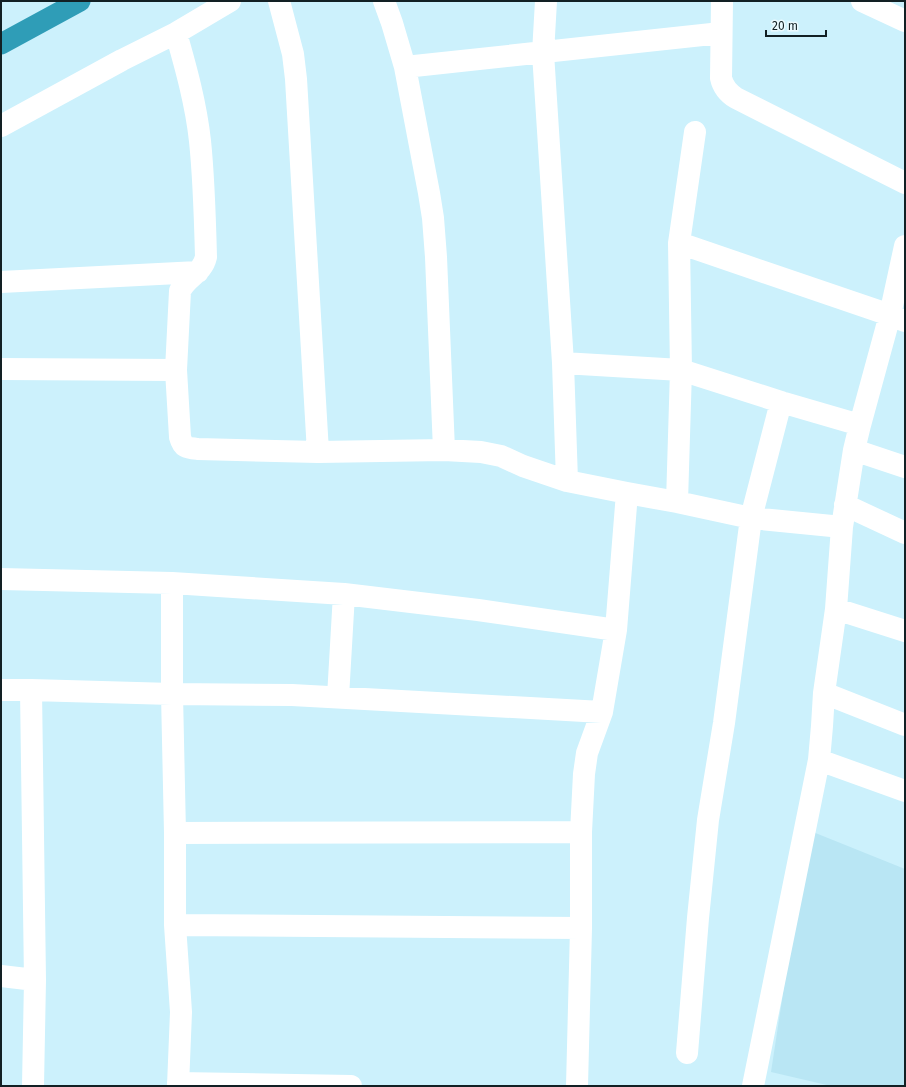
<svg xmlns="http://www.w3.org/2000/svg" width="906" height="1087" viewBox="0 0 906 1087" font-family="'Fira Sans',sans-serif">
<rect width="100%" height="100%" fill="#ccf1fc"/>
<path fill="#b9e6f4" d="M808,830L905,869V1086H831L771,1072Z"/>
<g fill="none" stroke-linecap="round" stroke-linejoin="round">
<path stroke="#2f9db7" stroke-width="21" d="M1,44L80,1"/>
<path stroke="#fff" stroke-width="22" d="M279,1L293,54L296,79L318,452
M384,1L392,23L405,67L429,193L433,218L436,257L444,450
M546,1L543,53L563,363L567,481
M722,1L721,78C723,87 728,93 736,98L905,183
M862,1L905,21
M176,33C186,68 196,104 200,141C204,179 205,218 206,257C202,274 187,276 180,291L176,370L180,437C183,448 187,448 198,449L318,452L444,450L481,452L501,456L523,466L567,481L627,493L677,502L751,518L842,527
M405,67L721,33
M1,126L122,60L176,33L230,1
M679,243L890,315L905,321
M1,282L198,272
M563,363L681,370L781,402L860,425
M1,369L176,370
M854,450L905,467
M677,502L681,370L679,243L695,132
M845,505L905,533
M1,579L172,583L344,594L478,610L616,630
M172,583V694L175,833V925L181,1012L178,1086
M836,609L905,631
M1,690H31L172,694L292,695L602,712
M31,690L35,980L33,1086
M824,693L905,725
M338,697L344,594
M819,760L905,791
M175,833L581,832
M175,925L581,928
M1,976L35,980
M687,1053L698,918L708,820L724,723L751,518L781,402
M178,1083L351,1086
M577,1086L581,928V832L584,774L587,753L602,712L616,630L627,493
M753,1086L819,760L822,726L824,693L836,609L842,527L854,450L860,425L890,315L905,246"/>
</g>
<rect width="906" height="1087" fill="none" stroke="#122024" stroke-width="4"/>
<path d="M766 30v6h60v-6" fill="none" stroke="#122024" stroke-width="2"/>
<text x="772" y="30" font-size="12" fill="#122024" stroke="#ebfafe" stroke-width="3" paint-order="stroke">20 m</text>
</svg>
